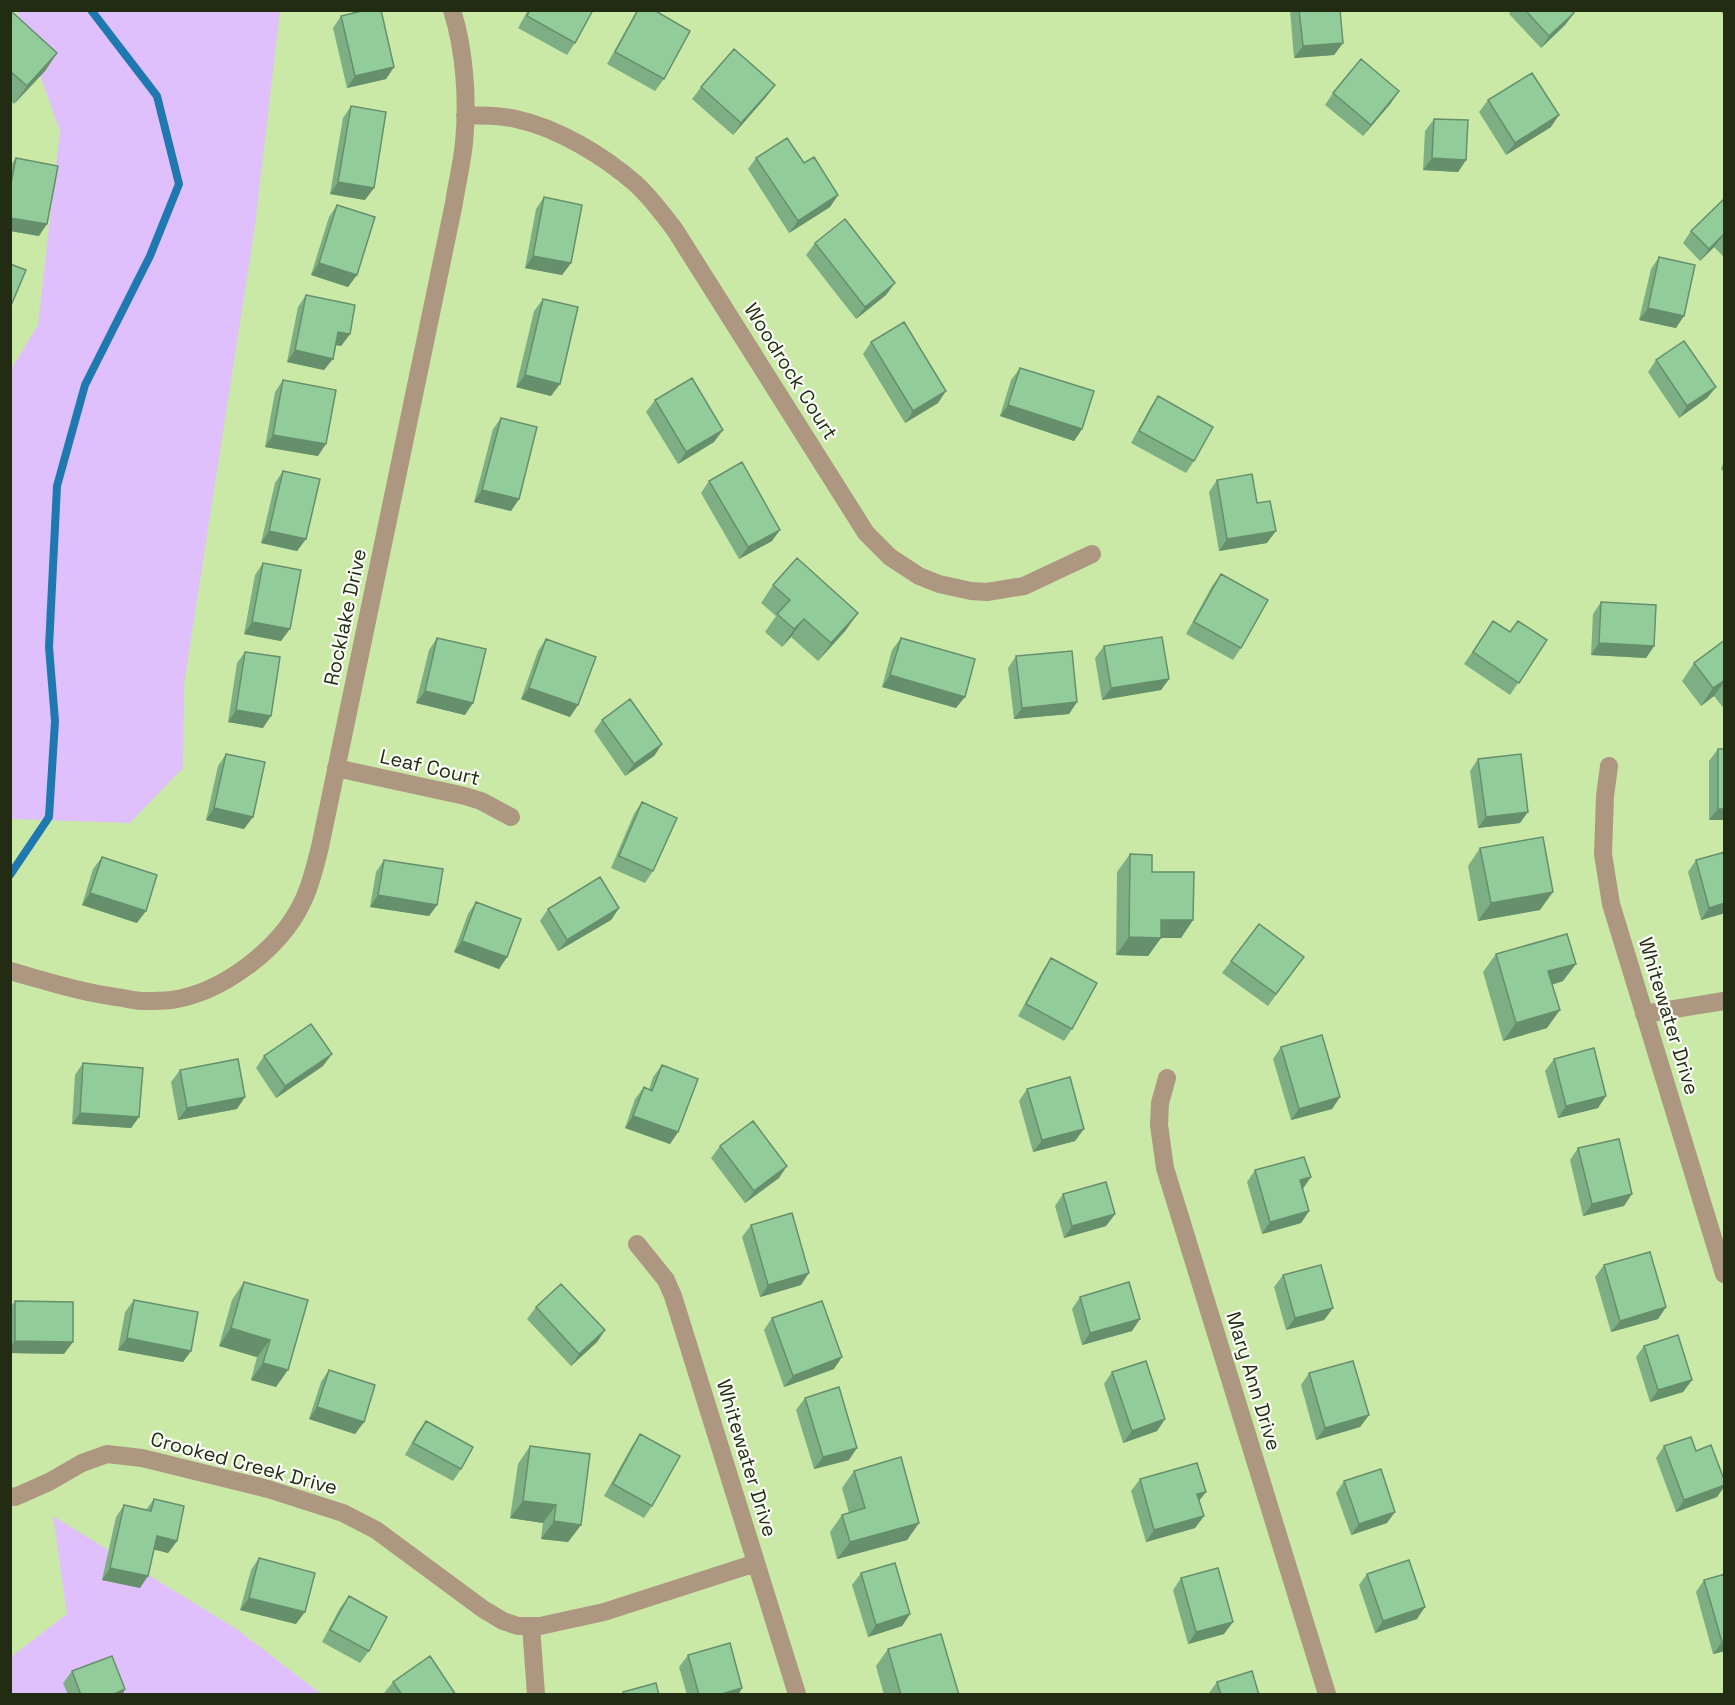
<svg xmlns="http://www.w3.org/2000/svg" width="1735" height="1705" viewBox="0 0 1735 1705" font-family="'Space Grotesk',sans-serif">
<rect width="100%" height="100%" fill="#cae9a6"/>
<path fill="#dfc0fc" d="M17,11H280L255,226L184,684L183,768L130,823L11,819L10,371L38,325L60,131Z
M53,1516L238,1630L321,1694H11V1657L67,1614Z"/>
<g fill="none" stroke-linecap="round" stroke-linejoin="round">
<path stroke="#2078b1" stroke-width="8" d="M10,875L49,817L55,721L49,647L57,486L85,385L150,256L179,184L157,96L91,10"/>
<path stroke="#ad9780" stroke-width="18" d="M465,115C482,116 500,115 516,119C558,128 604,156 636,184C651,198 663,214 675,230L866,533L890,557L919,576L939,584L971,591L987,592L1024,586L1092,554
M1609,766L1605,796L1603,854L1611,904L1724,1274
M336,768L465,796L481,801L511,817
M10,971C46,981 80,992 116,997C125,998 135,1001 144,1001C152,1001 162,1001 171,1000C222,993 280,949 302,903C311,886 315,866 320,847L454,203C457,183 462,163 464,143C468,101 465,51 452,10
M1644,1014L1724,1001
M1167,1078L1160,1103L1159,1125L1165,1168L1327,1694
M637,1244L666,1280L673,1296L797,1694
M10,1496L15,1497L49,1482L82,1463L107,1454L142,1458L268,1489L343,1513L376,1530L483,1609L503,1621L518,1626H540L604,1612L756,1563
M531,1626L536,1694"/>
</g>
<path fill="#7eaf84" d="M10,10L57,53L45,71L14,104L10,100Z
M528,10H593L575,43L567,55L518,28Z
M637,10H654L664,79L655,91L607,64Z
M1290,10H1340L1343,43L1334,55L1294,58Z
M1511,10H1571L1574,13L1565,25L1541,48L1509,14Z
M1719,10H1725V16Z
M341,16L394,67L386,79L347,88L333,28Z
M701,87L766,97L733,135L692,99Z
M1333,93L1391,103L1363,136L1325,105Z
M1488,100L1551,127L1506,155L1479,112Z
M351,106L365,200L330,194L343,118Z
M1434,119L1466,160L1458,172L1423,170L1425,131Z
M16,158L39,236L10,231V166Z
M756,158L804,163L838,195L830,207L789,233L748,169Z
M544,197L571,263L562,275L525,268L536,209Z
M1725,198V258L1714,247L1700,261L1683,243L1691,231Z
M337,205L348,287L311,275L329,217Z
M815,243L886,295L856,319L806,255Z
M1659,257L1676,328L1639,320L1651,269Z
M306,295L350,334L341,346L336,345L324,370L287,362L298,307Z
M543,299L551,396L516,387L534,311Z
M871,342L938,403L905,423L863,354Z
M1656,360L1716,387L1707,398L1679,418L1648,372Z
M1020,368L1082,429L1074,441L1000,416L1011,380Z
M283,380L318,456L265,447L275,392Z
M1158,396L1194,461L1186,473L1131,443L1150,408Z
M655,400L714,442L678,464L646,412Z
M501,418L519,499L511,511L474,502L493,429Z
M1725,457V471L1721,470Z
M283,471L306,539L297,551L261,543L275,483Z
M1217,480L1257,503L1267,543L1219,551L1209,492Z
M709,481L772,541L739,559L701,493Z
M263,563L281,641L244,634L255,575Z
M1221,574L1241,648L1233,660L1186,634L1212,586Z
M773,585L846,630L818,661L791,637L782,647L765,632L776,616L761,603Z
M1601,602L1654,646L1646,658L1591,655L1593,614Z
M1493,621L1510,632L1547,640L1510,695L1464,664Z
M437,638L465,715L416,703L429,650Z
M901,638L956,708L882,687L892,650Z
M546,639L570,717L521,699L538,651Z
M1725,640V710L1714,696L1701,706L1682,681L1694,663Z
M1104,646L1169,679L1161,690L1102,700L1095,658Z
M245,652L263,728L228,722L237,663Z
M1016,656L1077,702L1069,714L1014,719L1008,668Z
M602,720L662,744L654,756L625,776L594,731Z
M1718,749L1725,820H1709V761Z
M226,754L244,829L206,820L218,766Z
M1478,759L1520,823L1478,828L1470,771Z
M642,802L653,871L645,883L611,868L634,814Z
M1480,848L1540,910L1478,921L1468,866Z
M1130,854L1152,872L1193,920L1181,938H1161L1148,956L1116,955L1117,872Z
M102,857L137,923L82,905L93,869Z
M384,860L437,905L429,916L370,907L376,872Z
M1696,860L1725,913L1701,920L1688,872Z
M476,902L507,957L499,969L454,952L468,914Z
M619,908L611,920L558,951L540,921L548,909Z
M1259,924L1304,957L1268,1006L1222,973Z
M1496,954L1563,981L1552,985L1547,1028L1503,1041L1483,972Z
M1051,958L1072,1029L1064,1041L1018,1016L1043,970Z
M1281,1047L1340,1097L1332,1109L1291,1120L1273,1059Z
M264,1056L323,1066L276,1098L256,1068Z
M1554,1059L1598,1108L1558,1118L1545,1071Z
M83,1063L139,1117L131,1128L72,1124L75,1075Z
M662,1065L678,1132L670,1144L625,1128L635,1099L644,1087L649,1090L653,1077Z
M180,1070L237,1109L178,1120L171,1082Z
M1027,1089L1075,1141L1033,1152L1019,1101Z
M720,1146L779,1178L745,1203L711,1158Z
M1578,1148L1624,1206L1583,1216L1570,1160Z
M1255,1170L1311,1177L1303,1189L1309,1211L1301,1223L1262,1234L1247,1182Z
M1063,1194L1115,1214L1106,1226L1064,1238L1055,1206Z
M751,1225L801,1285L760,1297L742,1237Z
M1604,1265L1666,1307L1658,1319L1611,1332L1595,1277Z
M1283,1275L1333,1308L1324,1320L1286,1330L1274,1287Z
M244,1282L308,1300L276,1387L251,1380L257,1357L219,1346L232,1300Z
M1080,1297L1132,1331L1082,1345L1072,1309Z
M134,1300L191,1351L183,1362L118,1350L125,1312Z
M15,1301L64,1354L10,1353V1308Z
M536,1307L605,1330L597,1342L571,1366L527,1319Z
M772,1318L834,1369L784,1387L764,1330Z
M1644,1346L1692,1380L1683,1392L1650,1402L1636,1357Z
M329,1370L364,1422L355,1434L309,1419L321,1382Z
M1112,1372L1165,1419L1157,1431L1123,1443L1104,1384Z
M1309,1373L1369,1415L1360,1427L1316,1440L1301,1385Z
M805,1398L849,1460L814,1469L796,1410Z
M426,1421L461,1469L453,1481L405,1455L417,1433Z
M640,1434L652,1506L644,1518L604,1496L632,1446Z
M530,1446L581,1525L568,1542L541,1539L543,1523L510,1518L518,1464Z
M1664,1446L1696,1451L1725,1482V1486L1717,1497L1676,1512L1656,1458Z
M854,1471L919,1523L907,1540L837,1559L830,1532L842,1515L849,1513L842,1488Z
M1140,1479L1206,1492L1199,1501L1204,1516L1195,1528L1146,1542L1131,1491Z
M1344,1481L1387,1523L1351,1535L1336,1493Z
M154,1499L177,1541L168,1553L154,1549L140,1588L102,1580L116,1517L124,1505L146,1510Z
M259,1558L296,1624L240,1610L251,1570Z
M861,1573L910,1614L902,1626L868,1637L852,1585Z
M1367,1574L1417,1619L1375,1633L1359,1585Z
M1181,1578L1224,1634L1188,1644L1173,1590Z
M1704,1580L1725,1651L1713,1654L1696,1592Z
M349,1596L369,1651L360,1663L322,1642L340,1608Z
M888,1649L959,1695H884L876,1666Z
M688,1655L742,1688L738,1695H687L679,1667Z
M72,1671L125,1689L122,1695H68L63,1683Z
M393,1682L456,1695H385L384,1693Z
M1217,1682L1259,1695H1209V1693Z"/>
<path fill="#668f6c" d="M1574,13L1565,25L1541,48L1549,36Z
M1343,43L1334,55L1294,58L1303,46Z
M57,53L45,71L14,104L27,86Z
M394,67L386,79L347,88L355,76Z
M775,85L766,97L733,135L741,123Z
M1399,91L1391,103L1363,136L1371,125Z
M1559,115L1551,127L1506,155L1515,143Z
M1432,158L1466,160L1458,172L1423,170Z
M338,182L374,188L365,200L330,194Z
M838,195L830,207L789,233L798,221Z
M10,218L47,224L39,236L10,231Z
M1723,235L1714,247L1700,261L1709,249Z
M533,256L571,263L562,275L525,268Z
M319,263L357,275L348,287L311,275Z
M895,283L886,295L856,319L865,307Z
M1648,308L1684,316L1676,328L1639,320Z
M338,332L350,334L341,346L330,344Z
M295,350L333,359L324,370L287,362Z
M525,375L560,384L551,396L516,387Z
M1716,387L1707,398L1679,418L1687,406Z
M946,391L938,403L905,423L913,411Z
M1008,405L1082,429L1074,441L1000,416Z
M723,430L714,442L678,464L686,452Z
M273,435L326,444L318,456L265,447Z
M482,490L519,499L511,511L474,502Z
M780,530L772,541L739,559L748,547Z
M269,531L306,539L297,551L261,543Z
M1276,531L1267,543L1219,551L1227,539Z
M858,613L846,630L818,661L831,643Z
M804,619L791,637L782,647L794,629Z
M252,622L290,629L281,641L244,634Z
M1599,643L1654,646L1646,658L1591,655Z
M890,675L965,697L956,708L882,687Z
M1169,679L1161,690L1102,700L1111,688Z
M1725,680V681L1714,696L1701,706L1713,688Z
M529,688L578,705L570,717L521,699Z
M425,691L473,703L465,715L416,703Z
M1077,702L1069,714L1014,719L1022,708Z
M236,710L271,716L263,728L228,722Z
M662,744L654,756L625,776L634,764Z
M214,808L253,817L244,829L206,820Z
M1718,809H1725V820H1709Z
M1528,812L1520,823L1478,828L1486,817Z
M1553,892L1540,910L1478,921L1491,903Z
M90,893L146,911L137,923L82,905Z
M378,895L437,905L429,916L370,907Z
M1725,903V913L1701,920L1709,908Z
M619,908L611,920L558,951L567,940Z
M1161,920H1193L1181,938H1149Z
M1129,937L1161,938L1148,956L1116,955Z
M462,941L507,957L499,969L454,952Z
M1576,964L1563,981L1536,989L1548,971Z
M1560,1010L1547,1028L1503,1041L1516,1023Z
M332,1054L323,1066L276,1098L285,1086Z
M1606,1096L1598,1108L1558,1118L1566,1106Z
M245,1097L237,1109L178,1120L187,1108Z
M1340,1097L1332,1109L1291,1120L1299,1109Z
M80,1113L139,1117L131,1128L72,1124Z
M633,1116L678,1132L670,1144L625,1128Z
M1084,1129L1075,1141L1033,1152L1042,1140Z
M787,1166L779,1178L745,1203L754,1191Z
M1311,1177L1302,1189L1300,1180Z
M1632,1194L1624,1206L1583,1216L1592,1204Z
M1309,1211L1301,1223L1262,1234L1270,1222Z
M1115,1214L1106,1226L1064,1238L1072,1226Z
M809,1273L801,1285L760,1297L768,1285Z
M1666,1307L1658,1319L1611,1332L1620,1321Z
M1333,1308L1324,1320L1286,1330L1295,1318Z
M1140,1319L1132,1331L1082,1345L1090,1333Z
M231,1328L270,1340L257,1357L219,1346Z
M605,1330L597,1342L571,1366L579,1354Z
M127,1338L191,1351L183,1362L118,1350Z
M15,1341L73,1342L64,1354L10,1353V1347Z
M842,1357L834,1369L784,1387L793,1376Z
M263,1363L288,1370L276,1387L251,1380Z
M1692,1380L1683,1392L1650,1402L1658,1390Z
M317,1407L364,1422L355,1434L309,1419Z
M1369,1415L1360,1427L1316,1440L1325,1428Z
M1165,1419L1157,1431L1123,1443L1132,1431Z
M857,1448L849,1460L814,1469L823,1457Z
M1725,1485L1717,1497L1676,1512L1684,1500Z
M1206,1492L1197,1503V1494Z
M523,1501L556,1505L543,1523L510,1518Z
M1395,1512L1387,1523L1351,1535L1359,1524Z
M1204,1516L1195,1528L1146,1542L1154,1530Z
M554,1521L581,1525L568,1542L541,1539Z
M919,1523L907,1540L837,1559L850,1542Z
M157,1536L177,1541L168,1553L148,1548Z
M110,1568L148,1576L140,1588L102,1580Z
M249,1598L305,1612L296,1624L240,1610Z
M1425,1607L1417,1619L1375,1633L1383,1621Z
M910,1614L902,1626L868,1637L876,1625Z
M1233,1622L1224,1634L1188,1644L1196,1632Z
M1725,1641V1651L1713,1654L1722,1642Z
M742,1688L738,1695H718Z
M125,1689L122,1695H112Z"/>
<path fill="#92cc9a" stroke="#668f6c" stroke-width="1.5" d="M10,10L57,53L27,86L10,71Z
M366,10H381L394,67L355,76L341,16Z
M530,10H593L575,43L527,16Z
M638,10H654L690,31L664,79L615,52Z
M1299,10H1340L1343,43L1303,46Z
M1525,10H1571L1574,13L1549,36Z
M734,49L775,85L741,123L701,87Z
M1361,59L1399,91L1371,125L1333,93Z
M1532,73L1559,115L1515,143L1488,100Z
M351,106L386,112L374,188L338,182Z
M1434,119L1468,120L1466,160L1432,158Z
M787,138L804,163L814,157L838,195L798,221L756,158Z
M16,158L58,166L47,224L10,218V188Z
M544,197L582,205L571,263L533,256Z
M1725,198V237L1723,235L1709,249L1691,231Z
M337,205L375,217L357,275L319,263Z
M845,219L895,283L865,307L815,243Z
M1659,257L1695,265L1684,316L1648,308Z
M10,264L26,270L10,308Z
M306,295L355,305L350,334L338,332L333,359L295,350Z
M543,299L578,307L560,384L525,375Z
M904,322L946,391L913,411L871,342Z
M1684,341L1716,387L1687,406L1656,360Z
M1020,368L1094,391L1082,429L1008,405Z
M692,378L723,430L686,452L655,400Z
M283,380L336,390L326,444L273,435Z
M1158,396L1213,427L1194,461L1139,431Z
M501,418L537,427L519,499L482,490Z
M742,462L780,530L748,547L709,481Z
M283,471L320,479L306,539L269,531Z
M1252,474L1257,503L1270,501L1276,531L1227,539L1217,480Z
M797,558L858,613L831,643L804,619L794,629L777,614L790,600L773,585Z
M263,563L301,570L290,629L252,622Z
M1221,574L1268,600L1241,648L1194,622Z
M1601,602L1656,605L1654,646L1599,643Z
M1493,621L1510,632L1518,621L1547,640L1519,683L1473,652Z
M1162,637L1169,679L1111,688L1104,646Z
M437,638L486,649L473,703L425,691Z
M901,638L975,659L965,697L890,675Z
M546,639L596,657L578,705L529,688Z
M1725,640V680L1713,688L1694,663Z
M1072,651L1077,702L1022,708L1016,656Z
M245,652L280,657L271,716L236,710Z
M630,699L662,744L634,764L602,720Z
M1718,749H1725V809H1718Z
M226,754L265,762L253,817L214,808Z
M1521,754L1528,812L1486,817L1478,759Z
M642,802L677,818L653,871L619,856Z
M1543,837L1553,892L1491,903L1480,848Z
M1725,852V903L1709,908L1696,860Z
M1130,854L1152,855V872H1194L1193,920H1161V938L1129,937Z
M102,857L157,875L146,911L90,893Z
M384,860L443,869L437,905L378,895Z
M600,877L619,908L567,940L548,909Z
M476,902L521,919L507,957L462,941Z
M1259,924L1304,957L1276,994L1231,961Z
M1567,934L1576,964L1548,971L1560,1010L1516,1023L1496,954Z
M1051,958L1097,983L1072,1029L1026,1004Z
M311,1024L332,1054L285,1086L264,1056Z
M1322,1035L1340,1097L1299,1109L1281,1047Z
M1594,1048L1606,1096L1566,1106L1554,1059Z
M238,1059L245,1097L187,1108L180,1070Z
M83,1063L143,1068L139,1117L80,1113Z
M662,1065L698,1079L678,1132L633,1116L644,1087L652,1091Z
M1070,1077L1084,1129L1042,1140L1027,1089Z
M753,1121L787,1166L754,1191L720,1146Z
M1619,1139L1632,1194L1592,1204L1578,1148Z
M1304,1157L1311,1177L1300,1180L1309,1211L1270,1222L1255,1170Z
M1106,1182L1115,1214L1072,1226L1063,1194Z
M792,1213L809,1273L768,1285L751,1225Z
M1650,1252L1666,1307L1620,1321L1604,1265Z
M1321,1265L1333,1308L1295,1318L1283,1275Z
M244,1282L308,1300L288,1370L263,1363L270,1340L231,1328Z
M1129,1282L1140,1319L1090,1333L1080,1297Z
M561,1284L605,1330L579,1354L536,1307Z
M134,1300L198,1312L191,1351L127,1338Z
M15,1301L73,1302V1342L15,1341Z
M822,1301L842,1357L793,1376L772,1318Z
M1678,1335L1692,1380L1658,1390L1644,1346Z
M1146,1361L1165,1419L1132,1431L1112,1372Z
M1353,1361L1369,1415L1325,1428L1309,1373Z
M329,1370L375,1385L364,1422L317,1407Z
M839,1387L857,1448L823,1457L805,1398Z
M426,1421L473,1447L461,1469L413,1443Z
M640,1434L680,1456L652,1506L613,1484Z
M1691,1437L1696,1451L1711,1445L1725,1482V1485L1684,1500L1664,1446Z
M530,1446L590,1454L581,1525L554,1521L556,1505L523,1501Z
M901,1457L919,1523L850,1542L842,1515L865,1508L854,1471Z
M1197,1463L1206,1492L1197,1494L1204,1516L1154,1530L1140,1479Z
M1381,1469L1395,1512L1359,1524L1344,1481Z
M154,1499L184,1506L177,1541L157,1536L148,1576L110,1568L124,1505L151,1511Z
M259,1558L315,1573L305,1612L249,1598Z
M1409,1560L1425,1607L1383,1621L1367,1574Z
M895,1563L910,1614L876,1625L861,1573Z
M1218,1568L1233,1622L1196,1632L1181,1578Z
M1725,1574V1641L1722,1642L1704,1580Z
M349,1596L387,1617L369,1651L330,1630Z
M941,1634L959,1695H901L888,1649Z
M730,1643L742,1688L718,1695H699L688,1655Z
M112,1656L125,1689L112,1695H81L72,1671Z
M430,1656L456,1695H402L393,1682Z
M1252,1671L1259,1695H1221L1217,1682Z
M656,1683L659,1695H624L623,1692Z"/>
<g text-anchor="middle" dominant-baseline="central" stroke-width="4.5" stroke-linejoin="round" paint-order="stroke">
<g font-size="20" fill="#212c12" stroke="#fbfff8">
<text transform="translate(791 371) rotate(58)">Woodrock Court</text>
<text transform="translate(345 617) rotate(-78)">Rocklake Drive</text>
<text transform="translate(430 767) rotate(13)">Leaf Court</text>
<text transform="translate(1669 1016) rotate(73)">Whitewater Drive</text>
<text transform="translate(1254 1381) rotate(73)">Mary Ann Drive</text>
<text transform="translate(747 1458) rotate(73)">Whitewater Drive</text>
<text transform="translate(244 1463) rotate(15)">Crooked Creek Drive</text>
</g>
</g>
<rect width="1735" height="1705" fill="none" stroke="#212c12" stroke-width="24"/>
</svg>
